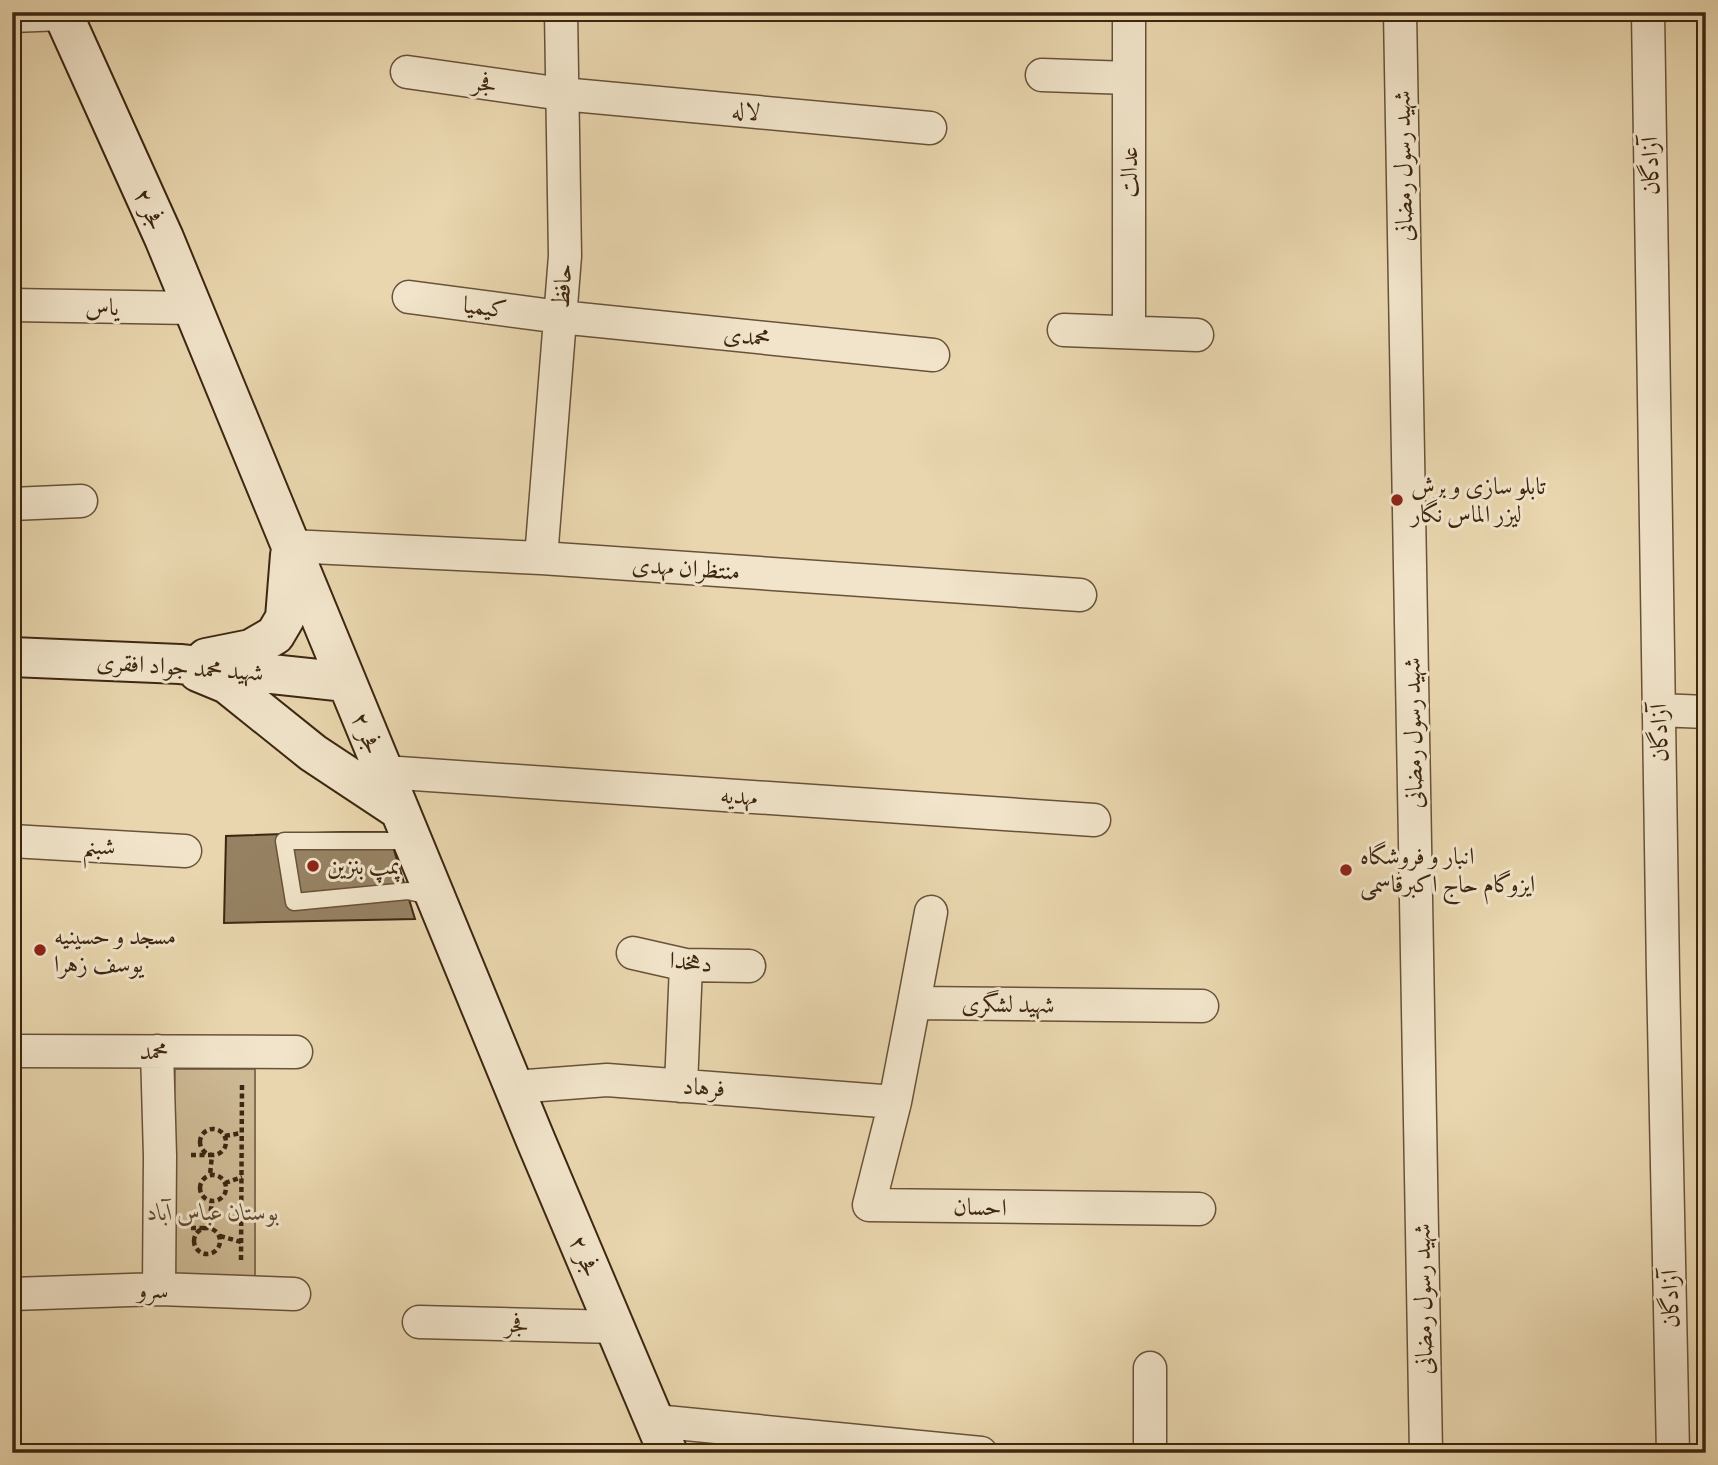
<svg xmlns="http://www.w3.org/2000/svg" width="1718" height="1465" viewBox="0 0 1718 1465" font-family="Alegreya,Amiri,serif">
<rect width="100%" height="100%" fill="#e9d6ae"/>
<filter id="stains"><feTurbulence type="fractalNoise" baseFrequency=".00286" numOctaves="4"/><feColorMatrix values="0 0 0 0 .2 0 0 0 0 .09 0 0 0 0 .02 0 0 0 .5 -.17"/></filter>
<radialGradient id="worn" r=".72"><stop offset=".6" stop-color="#630" stop-opacity="0"/><stop offset="1" stop-color="#630" stop-opacity=".3"/></radialGradient>
<path fill="#ccb893" stroke="#846f52" stroke-width="2" d="M175,1069H255V1281L169,1276Z"/>
<path fill="#968263" stroke="#3d2611" stroke-width="2" d="M342,832H385L391,840L415,919L224,923L226,836Z"/>
<g fill="none" stroke-linecap="round" stroke-linejoin="round">
<g stroke="#685238" stroke-width="19">
<path id="lane" d="M412,841H284L294,902L408,891L433,897"/>
</g>
<g stroke="#685238" stroke-width="35">
<path id="street" d="M1400,12L1426,1453
M1648,12L1663,974L1673,1453
M12,16L63,14
M407,72L562,94L930,128
M1042,75L1129,78
M409,297L560,317L933,355
M12,305L192,308
M1064,330L1197,335
M1129,332V12
M12,504L81,501
M290,546L541,558L1080,595
M541,558L565,256L561,12
M1659,710L1706,712
M384,772L1094,820
M12,841L185,851
M633,953L686,965L749,966
M914,1003L931,912
M12,1051L296,1052
M157,1051L160,1156L159,1289
M681,1086L686,965
M514,1087L607,1080L895,1102
M1199,1209L869,1205L895,1102L914,1003L1202,1006
M12,1294L159,1289L294,1294
M419,1322L615,1327
M1150,1368V1453
M655,1421L981,1453"/>
</g>
<g stroke="#3d2611" stroke-width="42">
<path id="secondary" d="M62,12L164,238L536,1141L668,1453
M12,657L180,664L346,682
M206,658L251,649L275,635L285,618L290,555
M198,672L227,684L313,753L399,810"/>
</g>
<path stroke="#3d2611" stroke-width="4.5" stroke-dasharray="5 3.5" stroke-linecap="butt" d="M200 1142a13 13 0 1 1 26 0a13 13 0 1 1-26 0Z
M225,1136L241,1133
M191,1155H212L210,1175
M200 1188a13 13 0 1 1 26 0a13 13 0 1 1-26 0Z
M225,1183L242,1177
M191,1228H208L212,1202
M194 1241a13 13 0 1 1 26 0a13 13 0 1 1-26 0Z
M220,1236L241,1242
M241,1260L242,1083"/>
<use href="#lane" stroke="#f1e4ca" stroke-width="16"/>
<use href="#street" stroke="#f1e4ca" stroke-width="32"/>
<use href="#secondary" stroke="#f1e4ca" stroke-width="38"/>
</g>
<g fill="#8f2418" stroke="#f1e4ca" stroke-width="2.5">
<circle cx="1397" cy="500" r="7"/>
<circle cx="313" cy="866" r="7"/>
<circle cx="1346" cy="870" r="7"/>
<circle cx="40" cy="950" r="7"/>
</g>
<g text-anchor="middle" dominant-baseline="central" stroke-width="6" stroke-linejoin="round" paint-order="stroke">
<g font-size="24" fill="#3d2611" stroke="#f1e4ca">
<text transform="translate(485 83) rotate(8)">فجر</text>
<text transform="translate(746 111) rotate(5)">لاله</text>
<text transform="translate(1403 166) rotate(-91)">شهید رسول رمضانی</text>
<text transform="translate(1650 166) rotate(-91)">آزادگان</text>
<text transform="translate(1129 172) rotate(-90)">عدالت</text>
<text transform="translate(150 209) rotate(66)">فجر ۲</text>
<text transform="translate(562 286) rotate(-86)">حافظ</text>
<text transform="translate(102 307) rotate(1)">یاس</text>
<text transform="translate(485 307) rotate(7)">کیمیا</text>
<text transform="translate(747 336) rotate(6)">محمدی</text>
<text transform="translate(686 568) rotate(4)">منتظران مهدی</text>
<text transform="translate(180 667) rotate(4)">شهید محمد جواد افقری</text>
<text transform="translate(367 733) rotate(68)">فجر ۲</text>
<text transform="translate(1413 733) rotate(-91)">شهید رسول رمضانی</text>
<text transform="translate(1659 733) rotate(-91)">آزادگان</text>
<text transform="translate(739 796) rotate(4)">مهدیه</text>
<text transform="translate(99 846) rotate(3)">شبنم</text>
<text transform="translate(691 962) rotate(6)">دهخدا</text>
<text transform="translate(1008 1004) rotate(1)">شهید لشگری</text>
<text x="154" y="1051">محمد</text>
<text transform="translate(704 1087) rotate(4)">فرهاد</text>
<text transform="translate(980 1207) rotate(1)">احسان</text>
<text transform="translate(585 1256) rotate(67)">فجر ۲</text>
<text x="153" y="1290">سرو</text>
<text transform="translate(1423 1299) rotate(-91)">شهید رسول رمضانی</text>
<text transform="translate(1670 1299) rotate(-91)">آزادگان</text>
<text transform="translate(517 1324) rotate(1)">فجر</text>
</g>
<g font-size="24" fill="#3d2611" stroke="#f1e4ca" text-anchor="start">
<text x="1411" y="486">تابلو سازی و برش<tspan x="1411" dy="28">لیزر الماس نگار</tspan></text>
<text x="1360" y="856">انبار و فروشگاه<tspan x="1360" dy="28">ایزوگام حاج اکبرقاسمی</tspan></text>
<text x="327" y="866">پمپ بنزین</text>
<text x="54" y="936">مسجد و حسینیه<tspan x="54" dy="28">یوسف زهرا</tspan></text>
</g>
<g font-size="24" font-style="italic" fill="#614a32" stroke="#f1e4ca">
<text x="213" y="1212">بوستان عباس آباد</text>
</g>
</g>
<rect width="1718" height="1465" fill="none" stroke="#e9d6ae" stroke-width="42"/>
<rect x="14" y="14" width="1690" height="1437" fill="none" stroke="#3d2611" stroke-width="3.5"/>
<rect x="21" y="21" width="1676" height="1423" fill="none" stroke="#3d2611" stroke-width="2"/>
<rect width="100%" height="100%" filter="url(#stains)"/>
<rect width="100%" height="100%" fill="url(#worn)"/>
</svg>
